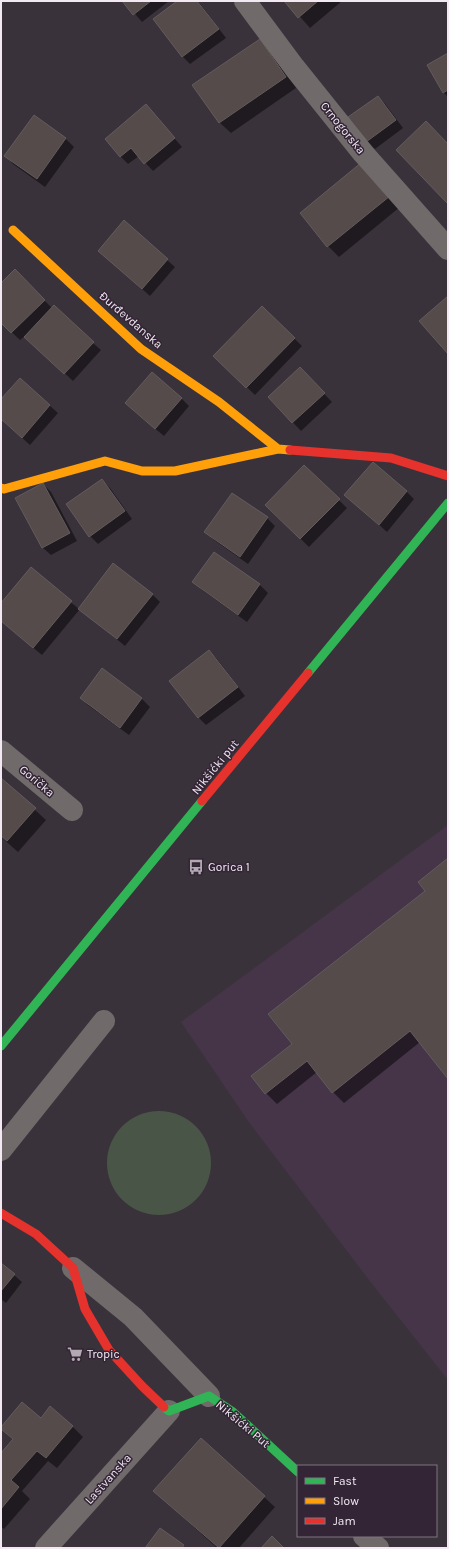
<svg xmlns="http://www.w3.org/2000/svg" width="449" height="1549" viewBox="0 0 449 1549" font-family="Karla,sans-serif">
<rect width="100%" height="100%" fill="#3a323b"/>
<path fill="#463448" d="M448,825V1380L369,1280L248,1121L181,1022Z"/>
<path fill="#495546" d="M107 1163a52 52 0 1 1 104 0a52 52 0 1 1-104 0Z"/>
<path fill="#0007" d="M124,1H169L142,22Z
M179,1H198L226,38L190,64L182,56Z
M286,1H342L310,28Z
M259,40L270,51L296,88L231,133L220,123L194,85Z
M448,54V97L443,92Z
M378,97L386,105L403,128L375,149L367,141Z
M146,105L182,147L153,171L139,156L128,164L120,156Z
M35,116L66,139L74,147L45,187L13,164L6,156Z
M362,163L400,207L339,257L328,246L301,213Z
M107,258L167,260L175,267L150,296Z
M15,271L52,308L101,350L73,381L25,336L20,340L1,322V285Z
M262,307L302,346L255,395L214,356Z
M308,377L332,402L301,431L269,397Z
M20,379L58,413L30,445L1,419V400Z
M181,398L189,406L164,436L134,411Z
M304,466L347,508L309,547L266,505Z
M102,480L110,488L132,519L98,544L90,536Z
M43,484L51,492L77,541L51,555L43,548Z
M407,492L414,499L387,532L346,495Z
M267,518L275,526L248,564L214,540L206,532Z
M215,553L260,585L268,593L247,622L202,590L194,582Z
M31,569L79,609L152,594L160,602L125,646L80,609L42,655L1,621V604Z
M209,651L217,659L245,696L206,725L198,717Z
M103,670L142,699L150,707L129,735L89,706L81,698Z
M1,779L46,820L18,852L1,837Z
M448,859V1077L420,1042L344,1103L333,1092L317,1072L277,1104L266,1093L253,1076L293,1044L426,891Z
M1,1264L22,1282L6,1303L1,1299Z
M41,1419L72,1426L83,1437L57,1468L48,1461L22,1491L30,1499L4,1529L1,1527V1454L14,1440L1,1428Z
M264,1497L275,1507L239,1548H217L166,1502Z"/>
<path fill="#544b4a" stroke="#635b5c" d="M122,1H151L133,15Z
M177,1H197L219,29L182,57L153,19Z
M284,1H318L298,18Z
M260,39L286,77L219,123L192,85Z
M448,53V90L443,93L427,65Z
M378,96L396,120L366,142L348,117Z
M146,104L175,138L144,164L131,148L120,157L105,139Z
M34,115L66,138L37,179L4,156Z
M426,121L448,144V204L396,150Z
M362,162L390,196L327,247L300,213Z
M124,220L168,259L142,289L98,251Z
M15,269L45,300L11,333L1,323V283Z
M448,296V354L419,321Z
M54,305L94,342L64,374L24,337Z
M262,306L295,338L246,388L213,356Z
M300,367L325,393L292,423L268,397Z
M152,372L182,398L155,429L125,403Z
M20,378L50,405L22,438L1,419V399Z
M373,462L407,491L379,525L344,495Z
M304,465L340,499L300,539L265,505Z
M102,479L125,511L89,537L66,504Z
M43,483L70,533L42,548L15,498Z
M232,493L268,517L240,557L204,532Z
M214,552L260,584L238,615L192,582Z
M113,563L153,594L117,639L78,609Z
M31,567L72,601L33,648L1,621V603Z
M209,650L238,687L198,718L169,681Z
M102,668L142,698L120,728L80,698Z
M1,778L36,808L7,841L1,836Z
M448,858V1079L410,1031L332,1093L307,1061L265,1094L251,1076L292,1044L268,1014L425,891L418,882Z
M1,1263L15,1274L1,1291Z
M22,1402L41,1418L50,1406L73,1426L46,1458L37,1451L11,1480L19,1487L1,1509V1453L13,1439L1,1429V1427Z
M201,1438L265,1496L219,1548L153,1491Z
M160,1528L184,1545L182,1548H145Z
M272,1536L284,1548H261Z"/>
<g fill="none" stroke-linecap="round" stroke-linejoin="round">
<path stroke="#706a6b" stroke-width="22" d="M245,1L294,67L363,153L448,249
M1,751L72,810
M1,1150L104,1021
M73,1268L133,1317L209,1396
M364,1536L378,1548
M46,1548L169,1411"/>
<path stroke="#30b455" stroke-width="9" d="M308,673L448,503
M1,1046L202,801
M164,1407L169,1411L209,1396L233,1412L298,1472"/>
<path stroke="#ff9f0a" stroke-width="9" d="M13,230L141,349L219,402L278,449
M1,488L4,489L105,461L142,471H175L278,449L290,450"/>
<path stroke="#e5322d" stroke-width="9" d="M290,450L391,458L448,476
M202,801L308,673
M1,1213L36,1234L73,1268L85,1309L109,1350L142,1386L164,1407"/>
</g>
<defs>
<g id="bus-bare" transform="scale(1.2)"><path d="M-5-6H5V4H4V6H2V4H-2V6H-4V4H-5ZM-3.5-4V0h7V-4ZM-3.5 1.2v1.5H-2V1.2ZM2 1.2v1.5H3.5V1.2Z" fill="#b2a9b3" stroke="#332535" stroke-width="2.5" paint-order="stroke"/></g>
<g id="supermarket-bare" transform="scale(1.2)"><path d="M-6-5.5h2.5l.6 2H6L4.5 2H-2.5L-4.4-4H-6ZM-1.5 3.2a1.3 1.3 0 1 0 .1 0ZM3 3.2a1.3 1.3 0 1 0 .1 0Z" fill="#b2a9b3" stroke="#332535" stroke-width="2.5" paint-order="stroke"/></g>
</defs>
<g fill-rule="evenodd">
<use href="#bus-bare" x="196" y="867"/>
<use href="#supermarket-bare" x="75" y="1354"/>
</g>
<g text-anchor="middle" dominant-baseline="central" stroke-width="3" stroke-linejoin="round" paint-order="stroke">
<g font-size="12" fill="#f2e9f3" stroke="#332535">
<text transform="translate(343 128) rotate(51)">Crnogorska</text>
<text transform="translate(131 320) rotate(41)">Đurđevdanska</text>
<text transform="translate(215 767) rotate(-51)">Nikšićki put</text>
<text transform="translate(37 781) rotate(40)">Gorička</text>
<text transform="translate(243 1424) rotate(40)">Nikšićki Put</text>
<text transform="translate(108 1479) rotate(-48)">Lastvanska</text>
</g>
<g font-size="12" fill="#f2e9f3" stroke="#332535" text-anchor="start">
<text x="208" y="867">Gorica 1</text>
<text x="87" y="1354">Tropic</text>
</g>
</g>
<rect width="449" height="1549" fill="none" stroke="#f2e9f3" stroke-width="4"/>
<rect x="297" y="1465" width="140" height="72" fill="#332535" stroke="#7f7381"/>
<rect x="305" y="1478" width="20" height="6" fill="#30b455" stroke="#7f7381"/>
<text x="333" y="1485" font-size="12" fill="#f2e9f3">Fast</text>
<rect x="305" y="1498" width="20" height="6" fill="#ff9f0a" stroke="#7f7381"/>
<text x="333" y="1505" font-size="12" fill="#f2e9f3">Slow</text>
<rect x="305" y="1518" width="20" height="6" fill="#e5322d" stroke="#7f7381"/>
<text x="333" y="1525" font-size="12" fill="#f2e9f3">Jam</text>
</svg>
